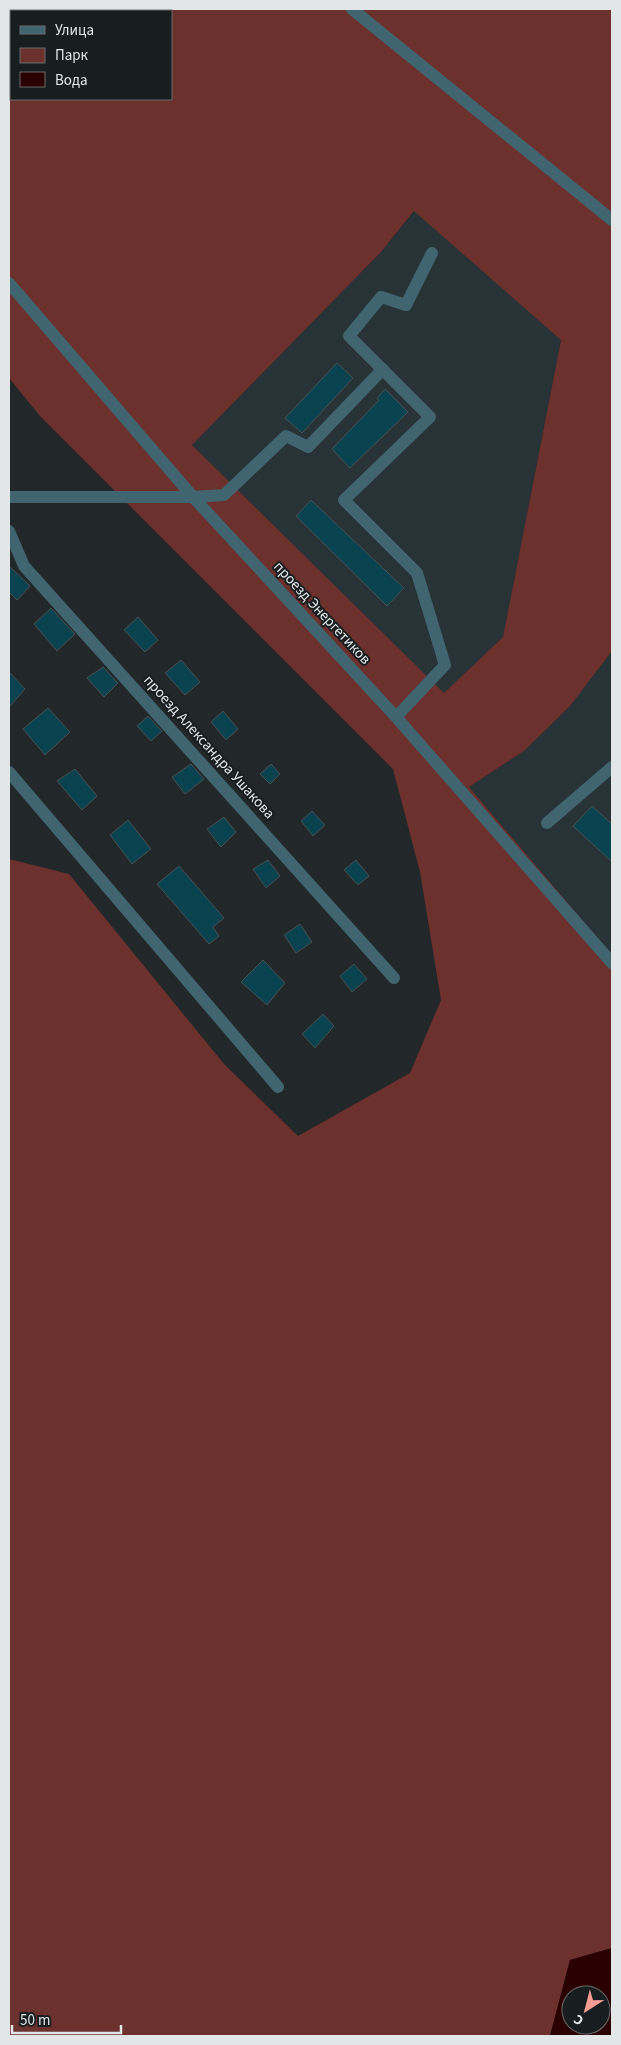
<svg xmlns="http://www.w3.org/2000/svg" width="621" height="2045" viewBox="0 0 621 2045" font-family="'Source Sans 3',sans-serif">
<rect width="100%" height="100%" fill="#222729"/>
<path fill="#273337" d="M415,211L561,339L503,637L444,694L192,445L381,252Z
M612,651V955L469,787L524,751L570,706Z"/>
<path fill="#6c302d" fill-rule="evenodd" d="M9,9H612V651L570,706L524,751L469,787L612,955V1948L570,1960L550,2036H9V859L69,874L224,1064L298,1136L410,1073L441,1000L420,872L393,769L40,416L9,378ZM11,11H171V99H11ZM414,211L561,340L503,637L444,693L192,445L381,252Z"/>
<path fill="#2b0001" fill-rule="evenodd" d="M612,1948V2036H550L570,1960ZM571,1995H601V2025H571Z"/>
<path fill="#0a4350" stroke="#4a4f51" d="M337,363L353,378L302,433L285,418Z
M385,389L408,412L350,468L332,449L379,400L377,398Z
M311,500L404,588L387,606L296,516Z
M9,566L30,586L17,600L9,592Z
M51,608L75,634L57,651L34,624Z
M138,617L158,640L145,652L124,630Z
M181,660L200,682L185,695L165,673Z
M103,667L118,683L104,697L87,678Z
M9,672L25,689L9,707Z
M48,708L70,732L45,755L23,729Z
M223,711L238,729L226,740L211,722Z
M148,716L162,731L151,741L137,726Z
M191,764L204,779L185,794L172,777Z
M271,764L280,774L270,784L260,774Z
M75,769L97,796L82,810L57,781Z
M592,806L612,824V862L573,826Z
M312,811L325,825L313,836L301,821Z
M224,817L236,832L221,847L207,829Z
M128,820L151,849L132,864L110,835Z
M268,860L280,876L266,888L253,869Z
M356,860L369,876L358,885L344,870Z
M179,866L224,918L213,927L219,936L209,944L157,884Z
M300,924L312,942L296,953L284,935Z
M263,960L285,983L267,1005L241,982Z
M354,964L367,979L352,992L340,976Z
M323,1014L334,1026L315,1048L302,1034Z"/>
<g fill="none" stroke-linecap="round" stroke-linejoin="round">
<path stroke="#416570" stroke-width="12" d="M352,9L612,220
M9,283L193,497L396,717L612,963
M9,497H193L224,495L286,436L308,447L383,369
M9,531L24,566L394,978
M396,717L445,665L417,573L344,500L430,417L349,336L381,297L406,305L432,253
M9,772L278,1087
M547,823L612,767"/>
</g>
<g text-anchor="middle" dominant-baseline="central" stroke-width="4" stroke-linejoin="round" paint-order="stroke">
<g font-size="15" fill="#e2e6e7" stroke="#181d1f">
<text transform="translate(322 613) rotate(47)">проезд Энергетиков</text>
<text transform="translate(209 747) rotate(48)">проезд Александра Ушакова</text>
</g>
</g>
<rect width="621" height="2045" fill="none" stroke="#e2e6e7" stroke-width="20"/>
<rect x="10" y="10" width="162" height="90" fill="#181d1f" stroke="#696d6f"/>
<rect x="20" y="26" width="25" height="8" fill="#416570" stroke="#696d6f"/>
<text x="55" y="35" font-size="15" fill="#e2e6e7">Улица</text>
<rect x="20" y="48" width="25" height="15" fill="#6c302d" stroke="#696d6f"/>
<text x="55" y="60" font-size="15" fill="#e2e6e7">Парк</text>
<rect x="20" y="72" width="25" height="15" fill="#2b0001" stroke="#696d6f"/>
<text x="55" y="85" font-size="15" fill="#e2e6e7">Вода</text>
<g transform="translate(586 2010) rotate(216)"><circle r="24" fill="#181d1f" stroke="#696d6f"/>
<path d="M0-4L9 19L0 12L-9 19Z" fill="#f59c94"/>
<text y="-8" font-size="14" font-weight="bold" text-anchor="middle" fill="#e2e6e7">С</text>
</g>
<path d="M12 2025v8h109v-8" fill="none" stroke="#e2e6e7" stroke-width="2.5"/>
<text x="20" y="2025" font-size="15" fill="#e2e6e7" stroke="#181d1f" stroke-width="4" paint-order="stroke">50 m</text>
</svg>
